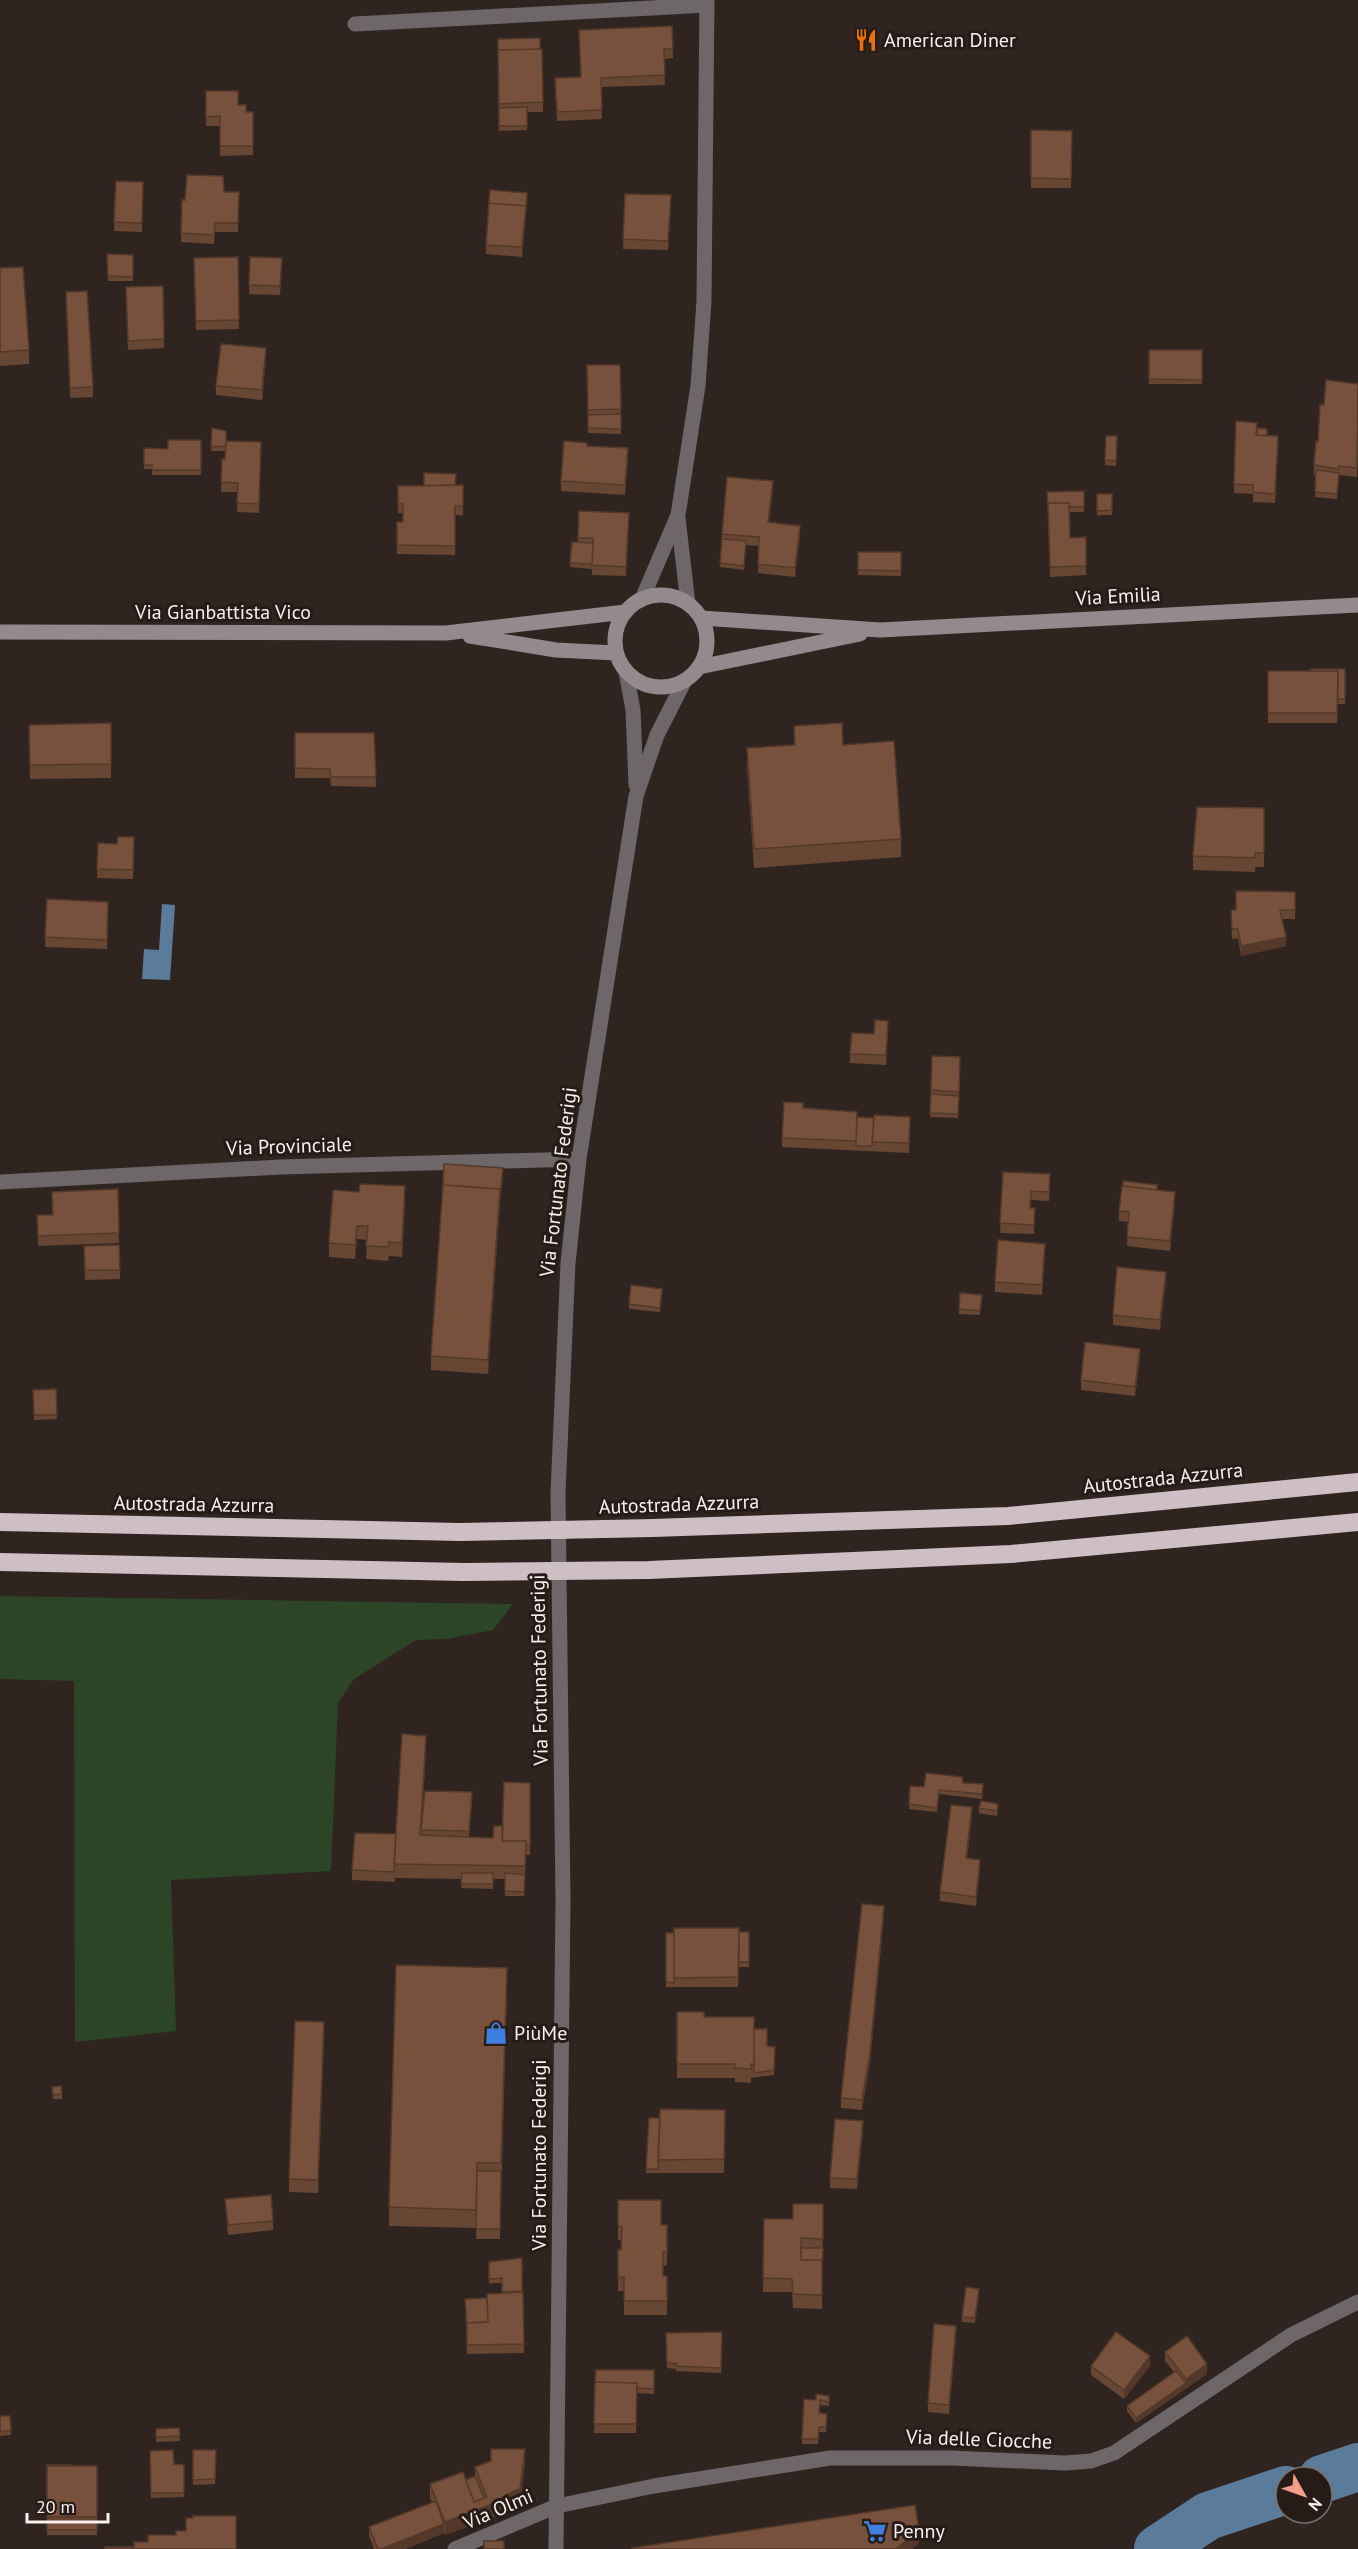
<svg xmlns="http://www.w3.org/2000/svg" width="1358" height="2549" viewBox="0 0 1358 2549" font-family="'PT Sans',sans-serif">
<rect width="100%" height="100%" fill="#302420"/>
<path fill="#2c4526" d="M0,1596L513,1604L493,1630L446,1639L416,1640L354,1679L338,1703L331,1871L171,1880L176,2031L75,2042L74,1681L0,1679Z"/>
<path fill="#5b7b9b" d="M162,904L175,905L170,980L142,979L144,949L159,950Z"/>
<g fill="none" stroke-linecap="round" stroke-linejoin="round">
<path stroke="#5b7b9b" stroke-width="48" d="M1322,2479L1358,2467
M1158,2549L1208,2516L1286,2490"/>
<path stroke="#6d6769" stroke-width="15" d="M355,24L707,5
M678,518L688,604
M642,599L678,515L698,386L704,301L707,0
M626,672L633,710L636,785
M0,1182L280,1167L579,1159
M455,2549L557,2506L654,2486L830,2458H952L1065,2463L1091,2461L1114,2453L1291,2335L1358,2302
M556,2549L563,1900L558,1493L568,1263L579,1159L636,796L657,735L684,682"/>
<path stroke="#948a8e" stroke-width="15" d="M615 641a46 46 0 1 1 92 0a46 46 0 1 1-92 0Z
M701,618L880,630L1358,605
M0,632L446,633L625,612
M470,636L556,650L616,653
M699,667L860,634"/>
<path stroke="#cebfc5" stroke-width="18" d="M0,1522L460,1532L653,1528L1008,1516L1358,1482
M0,1562L463,1572L649,1570L1011,1554L1358,1522"/>
</g>
<path fill="#674634" d="M672,26L673,58L664,59L665,85L601,87L602,119L557,121L555,88L581,77L579,39Z
M540,49H542L543,112H527V130L499,131L498,59Z
M206,91L238,105L246,112H253V155L220,156V126H206Z
M1031,130L1072,131L1071,188H1031Z
M116,181L143,182L142,232L114,231Z
M224,192H239L238,232H215L214,244L181,242L182,199L185,200Z
M527,193L522,257L486,254V245Z
M625,194L671,204L668,250L623,249Z
M107,254L133,255V281H108Z
M238,257L239,329L196,330L194,258Z
M250,257L282,268L280,295L249,294Z
M0,268L29,350V364L0,366Z
M163,286L164,348L128,350L126,297Z
M66,301L93,387V397L70,398Z
M1149,350H1202V384H1149Z
M266,358L262,400L216,395V386Z
M587,365H620L621,434L588,433Z
M1358,384L1357,477L1339,475L1337,499L1315,497L1316,475H1314V465L1324,405Z
M212,428L226,441L261,442L259,513L237,512L238,492H221L222,459H225V451H211Z
M1257,428L1278,446L1275,503L1253,502V494L1234,493V484Z
M1106,436H1117L1116,466L1105,465Z
M201,440V475H152V469H144V448L168,449Z
M587,446L628,458L625,495L561,491V481Z
M463,485V515H455V555L397,554V522H403V513H398V486Z
M773,490L769,523L800,535L795,577L758,573L759,546L746,545L744,570L720,567L722,534Z
M1084,491V512H1069L1070,538L1086,537V575L1050,577L1048,513Z
M1097,494H1112V515H1097Z
M579,511L629,513L626,576L592,575V569L570,567L572,542H578Z
M858,552H901V576L858,575Z
M1345,669V704H1338L1337,723H1268V671H1311Z
M111,723V778L30,779L29,725Z
M794,726L843,745L901,839V857L754,868L747,767V748L794,745Z
M295,733H374L376,787L331,786L330,778H295Z
M1264,808V867H1255V872L1193,870V856Z
M134,837L133,879L97,878L98,843L117,844Z
M1295,892V919H1282L1286,946L1241,956L1238,938L1232,939L1231,910H1236Z
M47,899L108,902L107,949L45,947Z
M888,1030L886,1065L850,1063V1054L874,1034Z
M932,1056L960,1057L958,1118L930,1117Z
M803,1108L857,1117L874,1118L910,1127L909,1153L782,1147V1138Z
M1003,1172L1050,1183L1049,1201L1031,1200V1208H1035L1034,1234L1000,1233Z
M503,1178L500,1202L488,1374L431,1370V1356Z
M118,1189L119,1243L38,1246L37,1215H53Z
M1157,1190L1175,1202L1170,1251L1127,1246L1128,1222L1119,1221V1211Z
M359,1192L405,1200L402,1257L389,1256L388,1261L366,1259L367,1240L357,1239L355,1259L329,1257V1243Z
M84,1246L120,1270V1279L85,1280Z
M1045,1253L1042,1295L995,1292V1282Z
M1166,1281L1160,1330L1113,1325V1315Z
M662,1293L660,1312L629,1309V1304Z
M982,1299L980,1315L959,1314V1309Z
M1140,1358L1135,1396L1081,1390V1380Z
M56,1389L57,1419L34,1420L33,1390Z
M426,1750L422,1818L472,1802L469,1837L493,1838L503,1826L530,1783V1855H526L524,1896H505V1879H493V1889L461,1888L462,1879L395,1878V1882L352,1880V1870L396,1834Z
M963,1783L983,1788L982,1799L939,1794L937,1812L909,1809L910,1786L924,1787Z
M979,1808L998,1809L997,1816L979,1813Z
M972,1816L967,1859L980,1869L976,1906L940,1901V1892Z
M884,1915L870,2062L862,2110L841,2108V2098Z
M749,1932V1967H739L738,1987H666V1933Z
M507,1986L500,2239H476L477,2209L476,2228L389,2226V2207Z
M677,2012L704,2017L754,2029L767,2046L775,2047L774,2075L751,2078V2083L735,2082V2078H677Z
M324,2035L318,2193L289,2192V2179Z
M52,2087L62,2094V2099H53Z
M725,2110L724,2173H646L649,2118H660Z
M863,2131L857,2189L830,2188V2178Z
M225,2199L273,2221V2230L228,2235Z
M618,2200L661,2225H667V2265L663,2266V2276H667V2315H624V2291H618V2250H621L622,2240H618Z
M823,2204L822,2309L793,2308L792,2292H763L764,2219H793Z
M522,2258L524,2353L467,2354L465,2299L487,2298L502,2293V2283H489V2262Z
M979,2294L975,2323L962,2322V2317Z
M722,2332L721,2373L676,2371V2369L667,2368L666,2333Z
M956,2336L949,2414L928,2412V2403Z
M1165,2352L1207,2374L1136,2423L1127,2411V2406L1174,2372L1165,2361Z
M1091,2366H1150L1124,2399L1091,2375Z
M654,2370V2394L637,2393L636,2433H594L595,2382Z
M829,2396V2406L820,2405V2413L827,2414L826,2432H819L818,2444H802V2439L816,2400Z
M0,2416L11,2431V2435L0,2436Z
M179,2428L180,2441L156,2442V2429Z
M193,2450H216L215,2484L193,2485Z
M150,2451L174,2464L184,2465V2497L151,2498Z
M525,2463L520,2503L505,2509V2513L445,2535L444,2533L405,2549H374L369,2536V2527L432,2503L430,2498V2484L466,2480L475,2476V2467Z
M47,2465L97,2466V2535H47Z"/>
<path fill="#54392a" d="M527,193L526,215L522,257V247Z
M266,348V358L262,400V390Z
M773,481V490L768,532V522Z
M800,526V535L795,577V568Z
M1286,937V946L1241,956V946Z
M503,1168V1178L500,1202L488,1374V1360L500,1189Z
M405,1186V1200L402,1257V1243Z
M1175,1192V1202L1170,1251V1241Z
M357,1226V1239L355,1259V1245Z
M1166,1272V1281L1160,1330V1320Z
M1140,1349V1358L1135,1396V1387Z
M426,1736V1750L420,1849V1835Z
M972,1807V1816L966,1868V1858Z
M980,1860V1869L976,1906V1897Z
M884,1906V1915L870,2062L862,2110V2100Z
M863,2121V2131L857,2189V2179Z
M956,2326V2336L949,2414V2405Z
M1150,2356V2366L1124,2399V2390Z
M1207,2364V2374L1136,2423V2418L1186,2383V2379Z
M525,2449V2463L520,2503L505,2509V2513L445,2535V2522L505,2495Z
M444,2524V2533L405,2549H381Z
M919,2530V2543L912,2549H896Z"/>
<path fill="#78513c" stroke="#54392a" stroke-width="1.5" d="M672,26L673,49H664L665,75L601,78L602,110L557,112L555,78L581,77L579,30Z
M540,38V49L498,50V54V39Z
M542,49L543,102L499,104L498,50Z
M206,91H238V105H246V112H253V146H220V116L206,117Z
M527,107V126H499V108Z
M1031,130L1072,131L1071,179L1031,178Z
M187,175L223,176L224,192H239L238,223H215L214,235L181,233L182,199L185,200Z
M116,181L143,182L142,223L114,222Z
M490,190L527,193L526,210V206L489,203Z
M625,194L671,195L668,241L623,239Z
M489,203L526,206L522,247L486,245Z
M107,254L133,255V277L108,276Z
M238,257L239,320L196,321L194,258Z
M250,257L282,258L280,286L249,285Z
M23,267L29,350L0,352V268Z
M163,286L164,339L128,341L126,287Z
M87,291L93,387L70,388L66,292Z
M221,344L266,348L262,390L216,386Z
M1149,350H1202V380L1149,379Z
M587,365H620L621,409L588,410Z
M1326,380L1358,384L1357,468L1339,466V469L1314,465L1316,441L1318,442L1320,405H1324Z
M621,414V429L588,428V415Z
M1236,421L1257,423L1256,435L1278,436L1275,494L1253,492V485L1234,484Z
M212,428L226,431V446L211,447Z
M1257,428L1267,429V436L1257,435Z
M1106,436H1117L1116,461L1105,460Z
M168,440H201V470H152V465H144V448L168,449Z
M226,441L261,442L259,504L237,503L238,483L221,482L222,459H225Z
M564,441L587,443V446L628,448L625,485L561,481Z
M1316,470L1339,473L1337,494L1315,492Z
M424,473L456,474L455,485L424,486Z
M727,477L773,481L768,522L800,526L795,568L758,564L759,537L722,534Z
M463,485V506H455V546L397,545V522H403V504H398V486Z
M1084,491V507H1069V503H1048V508L1047,492Z
M1097,494H1112V510L1097,511Z
M1048,503H1069L1070,538L1086,537V566L1050,567Z
M579,511L629,513L626,567L592,565L593,538H578Z
M722,539L746,541L744,566L720,563Z
M572,542L593,543L592,564L570,563Z
M858,552H901V571L858,570Z
M1311,669H1345V699H1338V671H1311Z
M1268,671H1338L1337,713H1268Z
M111,723V764L30,765L29,725Z
M842,723L843,745L894,741L901,839L754,849L747,748L795,745L794,726Z
M295,733H374L376,777H331L330,769L295,768Z
M1197,807L1264,808V853H1255V858L1193,856Z
M118,837H134L133,870L97,869L98,843L117,844Z
M1236,891L1295,892V910H1280L1286,937L1241,946L1238,929H1232L1231,910H1236Z
M47,899L108,902L107,940L45,937Z
M875,1020L888,1021L886,1055L850,1054L852,1033L874,1034Z
M932,1056L960,1057L959,1092L931,1090Z
M931,1094L959,1096L958,1114L930,1113Z
M784,1102L803,1103V1108L857,1112L856,1141L782,1138Z
M874,1115L910,1117L909,1143L872,1142Z
M857,1117L874,1118L872,1146H856Z
M444,1164L503,1168L500,1193V1189L443,1185Z
M1003,1172L1050,1174L1049,1192L1031,1191L1030,1208H1035L1034,1225L1000,1223Z
M1123,1181L1157,1185V1190L1123,1186Z
M360,1184L405,1186L402,1243L389,1242L388,1247L366,1246L368,1226H357L355,1245L329,1243L333,1190L359,1192Z
M443,1185L500,1189L488,1360L431,1356Z
M1122,1186L1175,1192L1170,1241L1127,1237L1129,1212L1119,1211Z
M118,1189L119,1233L38,1236L37,1215H53L52,1192Z
M998,1240L1045,1244L1042,1285L995,1282Z
M119,1245L120,1270H85L84,1246Z
M1117,1267L1166,1272L1160,1320L1113,1315Z
M631,1285L662,1289L660,1308L629,1304Z
M960,1293L982,1295L980,1311L959,1309Z
M1085,1342L1140,1349L1135,1387L1081,1380Z
M56,1389L57,1415H34L33,1390Z
M402,1734L426,1736L420,1835L493,1838L494,1826H503L502,1841H526L525,1866L394,1864Z
M926,1773L962,1777L963,1783L983,1784L982,1794L939,1790L937,1808L909,1804L910,1786L924,1787Z
M504,1782L530,1783V1845H526V1841H502Z
M425,1791L472,1792L469,1831L421,1830Z
M981,1801L998,1804L997,1811L979,1808Z
M951,1805L972,1807L966,1858L980,1860L976,1897L940,1892Z
M355,1833L396,1834L394,1872L352,1870Z
M462,1873H493V1884H461Z
M505,1873L525,1875L524,1892L505,1891Z
M862,1904L884,1906L870,2053L862,2100L841,2098Z
M674,1928H739L738,1977L674,1978Z
M739,1932H749V1962H739Z
M666,1933H674V1983L666,1982Z
M396,1965L507,1968L501,2163H477L476,2210L389,2207Z
M677,2012H704V2017H754V2064H751V2069L735,2068V2064H677Z
M295,2021L324,2022L318,2180L289,2179Z
M754,2029H767V2046L775,2047L774,2070L754,2073Z
M61,2086L62,2094L53,2095L52,2087Z
M660,2109L725,2110L724,2159L658,2160Z
M649,2118H660L658,2169H646Z
M835,2119L863,2121L857,2179L830,2178Z
M477,2171H501L500,2229H476Z
M271,2195L273,2221L228,2225L225,2199Z
M618,2200H661V2225H667V2252H663V2276H667V2301H624V2277H618V2250H621L622,2227L618,2226Z
M793,2204H823V2239L801,2238V2260H822V2295L793,2294L792,2279L763,2278L764,2219H793Z
M801,2248H823L822,2269V2260H801Z
M522,2258V2291L502,2292V2278L489,2279V2262Z
M966,2287L979,2289L975,2318L962,2317Z
M523,2292L524,2344L467,2345V2323L488,2322L487,2294Z
M487,2298L488,2322L467,2323V2327L465,2299Z
M934,2324L956,2326L949,2405L928,2403Z
M722,2332L721,2368L676,2366L677,2364L667,2363L666,2333Z
M1116,2332L1150,2356L1124,2390L1091,2366Z
M1187,2336L1207,2364L1186,2379L1165,2352Z
M596,2370H654V2389L637,2388V2383L595,2382Z
M1176,2371L1186,2383L1136,2418L1127,2406Z
M595,2382L637,2383L636,2424H594Z
M816,2394L829,2396V2402L820,2400L819,2413L827,2414L826,2427H819L818,2439H802L804,2399L816,2400Z
M0,2416H10L11,2431H0Z
M179,2428L180,2436L156,2437V2429Z
M491,2449H525L520,2489L505,2495V2499L445,2522L430,2484L463,2472L474,2502L487,2497L475,2467L491,2461Z
M173,2450L174,2464L184,2465V2493H151L150,2451Z
M193,2450H216L215,2479L193,2480Z
M47,2465H73L47,2466V2470Z
M47,2466H97V2517H47Z
M475,2476L484,2498L474,2502L466,2480Z
M436,2501L444,2524L381,2549H378L369,2527Z
M915,2505L919,2530L896,2549H632V2548Z
M193,2516H236V2549H134V2542H148V2535H176V2531H186V2518H193Z
M47,2522H97V2530H47Z
M484,2541H504V2549H484Z
M105,2547H134V2549H105Z"/>
<defs>
<g id="restaurant-bare" transform="scale(1.8)"><path d="M-5-6h1v4h1v-4h1v4h1v-4h1v5L-1.5 .5V6h-2V.5L-5-1ZM5-6V6H3V1.5H1.5Q1.5-4 5-6Z" fill="#e8710a" stroke="#261b17" stroke-width="2.5" paint-order="stroke"/></g>
<g id="shop-bare" transform="scale(1.8)"><path d="M-5-2.5h2.3a2.7 3.5 0 0 1 5.4 0H5L5.5 6h-11ZM-1.5-2.5h3a1.5 2.3 0 0 0-3 0Z" fill="#3f7fe0" stroke="#261b17" stroke-width="2.5" paint-order="stroke"/></g>
<g id="supermarket-bare" transform="scale(1.8)"><path d="M-6-5.5h2.5l.6 2H6L4.5 2H-2.5L-4.4-4H-6ZM-1.5 3.2a1.3 1.3 0 1 0 .1 0ZM3 3.2a1.3 1.3 0 1 0 .1 0Z" fill="#3f7fe0" stroke="#261b17" stroke-width="2.5" paint-order="stroke"/></g>
</defs>
<g fill-rule="evenodd">
<use href="#restaurant-bare" x="866" y="40"/>
<use href="#shop-bare" x="496" y="2033"/>
<use href="#supermarket-bare" x="875" y="2531"/>
</g>
<g text-anchor="middle" dominant-baseline="central" stroke-width="6" stroke-linejoin="round" paint-order="stroke">
<g font-size="20" fill="#f8f0ed" stroke="#261b17" text-anchor="start">
<text x="884" y="40">American Diner</text>
<text x="514" y="2033">PiùMe</text>
<text x="893" y="2531">Penny</text>
</g>
<g font-size="20" fill="#f8f0ed" stroke="#261b17">
<text transform="translate(1118 596) rotate(-3)">Via Emilia</text>
<text x="223" y="612">Via Gianbattista Vico</text>
<text transform="translate(289 1146) rotate(-2)">Via Provinciale</text>
<text transform="translate(558 1182) rotate(-83)">Via Fortunato Federigi</text>
<text transform="translate(1163 1478) rotate(-6)">Autostrada Azzurra</text>
<text transform="translate(194 1504) rotate(1)">Autostrada Azzurra</text>
<text transform="translate(679 1504) rotate(-2)">Autostrada Azzurra</text>
<text transform="translate(539 1670) rotate(-91)">Via Fortunato Federigi</text>
<text transform="translate(539 2155) rotate(-90)">Via Fortunato Federigi</text>
<text transform="translate(979 2439) rotate(2)">Via delle Ciocche</text>
<text transform="translate(498 2509) rotate(-23)">Via Olmi</text>
</g>
</g>
<g transform="translate(1304 2495) rotate(130)"><circle r="28" fill="#261b17" stroke="#7a706d" stroke-width="1.5"/>
<path d="M0-4.5L10 22L0 15L-10 22Z" fill="#f49d8b"/>
<text y="-9" font-size="16" font-weight="bold" text-anchor="middle" fill="#f8f0ed">N</text>
</g>
<path d="M27 2513v9h81v-9" fill="none" stroke="#f8f0ed" stroke-width="3"/>
<text x="36" y="2513" font-size="18" fill="#f8f0ed" stroke="#261b17" stroke-width="4.5" paint-order="stroke">20 m</text>
</svg>
